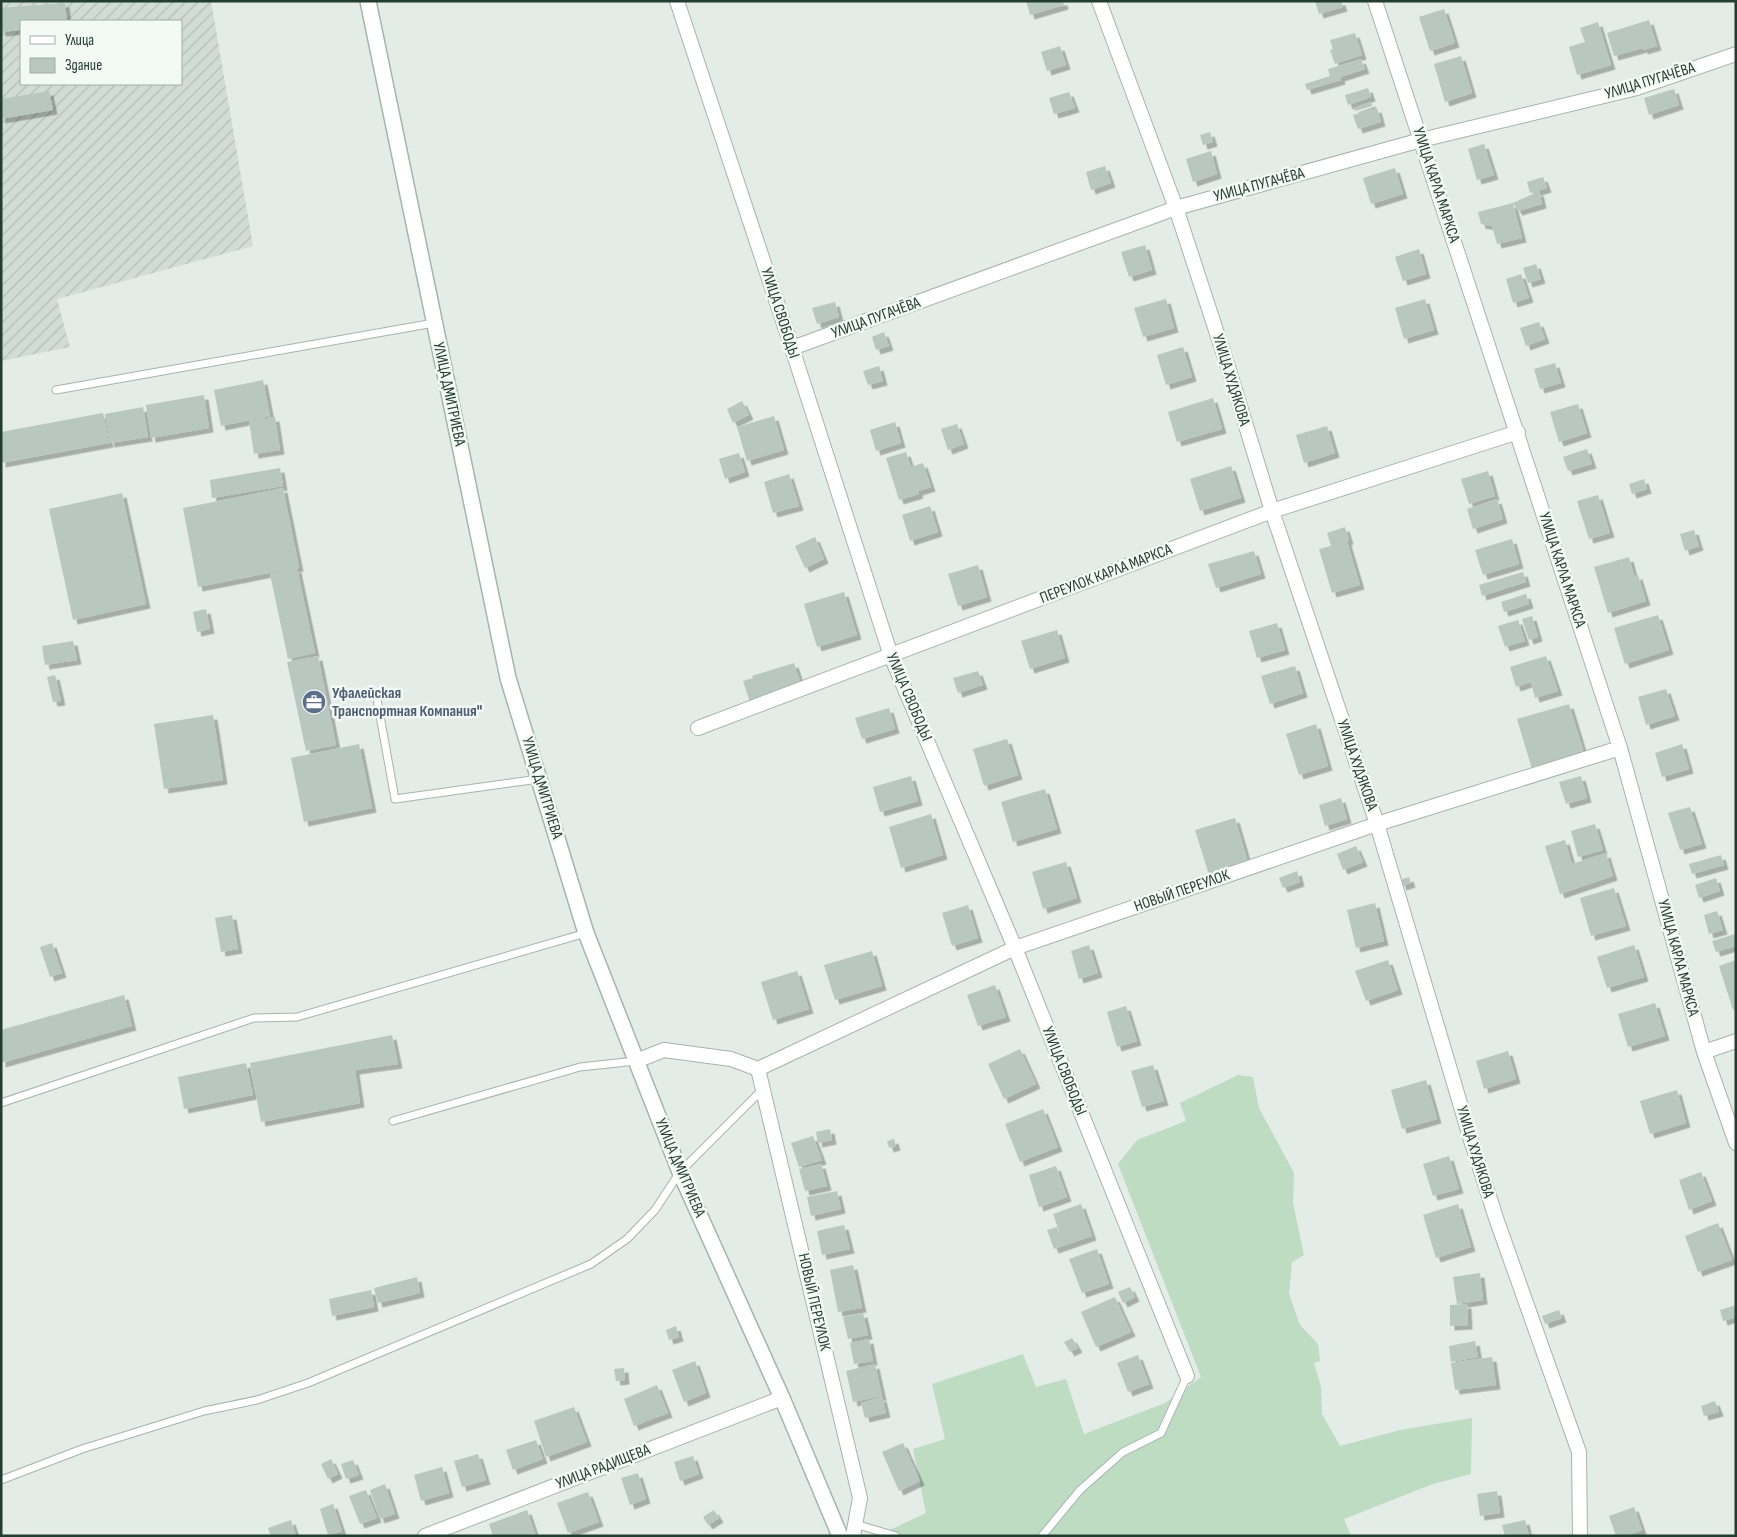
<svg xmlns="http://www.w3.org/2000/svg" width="1737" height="1537" viewBox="0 0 1737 1537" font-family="'Sofia Sans Condensed',sans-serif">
<defs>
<pattern id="industrial-furrows" width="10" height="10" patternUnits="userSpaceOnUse" patternTransform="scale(1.25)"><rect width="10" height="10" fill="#d1dcd5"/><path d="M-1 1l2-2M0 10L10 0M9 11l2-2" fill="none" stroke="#b3beb7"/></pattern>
<filter id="shadow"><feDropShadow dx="4.5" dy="4.5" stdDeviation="0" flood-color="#0004"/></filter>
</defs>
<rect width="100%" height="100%" fill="#e3ece7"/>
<path fill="url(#industrial-furrows)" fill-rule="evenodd" d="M1,1H211L253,246L57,299L70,347L1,361ZM21,21H181V84H21Z"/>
<path fill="#bddcc1" d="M1238,1075L1253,1077L1259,1108L1294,1173L1293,1203L1304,1255L1292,1262L1289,1294L1300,1325L1318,1344L1320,1361L1314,1363L1321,1387L1322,1414L1340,1446L1400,1430L1472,1418L1471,1474L1433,1484L1344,1519L1351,1536H877L926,1513L913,1449L945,1439L932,1384L1023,1354L1036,1387L1066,1379L1084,1434L1165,1403L1201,1377L1118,1164L1137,1140L1186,1121L1180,1103Z"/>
<path fill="#b8c7bf" filter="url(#shadow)" d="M1026,1H1063L1064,5L1030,15Z
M1315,1H1341L1343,7L1319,14Z
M65,3L67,21H21V30L1,32V8Z
M1444,9L1455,43L1430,51L1419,17Z
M1649,20L1657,46L1643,50V48L1614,56L1607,33Z
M1598,22L1611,65L1577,75L1569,47L1585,42L1580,28Z
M1355,33L1362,55L1335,64L1330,50L1333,49L1330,40Z
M1060,46L1066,65L1047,71L1041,52Z
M1461,56L1472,93L1445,102L1434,64Z
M1361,59L1365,69L1340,77L1341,80L1307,90L1305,84L1330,76L1328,69Z
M1368,88L1371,97L1348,105L1345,95Z
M1674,89L1679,105L1649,115L1644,98Z
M49,91L53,110L1,119V99Z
M1069,92L1075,108L1054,114L1049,98Z
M1371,102L1372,106L1355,111L1354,108Z
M1377,108L1381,122L1358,129L1353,115Z
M1210,132L1213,142L1203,145L1200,135Z
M1484,144L1494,175L1477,180L1468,149Z
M1211,151L1217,174L1193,182L1186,159Z
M1105,166L1111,183L1091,190L1086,172Z
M1395,168L1403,194L1371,204L1363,178Z
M1543,177L1547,188L1530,193L1527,182Z
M1539,191L1542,204L1518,211L1513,203L1522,238L1497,244L1492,226L1481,224L1478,212L1513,203Z
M1145,245L1152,270L1129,277L1121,252Z
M1419,249L1426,274L1403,281L1395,257Z
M1536,264L1541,279L1528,283L1523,268Z
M1521,274L1529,298L1513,303L1506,279Z
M1166,299L1174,328L1143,337L1134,308Z
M1425,299L1434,330L1404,339L1395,308Z
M835,302L839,317L817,324L812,308Z
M1539,322L1545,339L1526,346L1520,328Z
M884,332L889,346L876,350L872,337Z
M1183,347L1192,377L1166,385L1157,355Z
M1555,363L1561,383L1540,389L1534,369Z
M879,366L883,381L868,385L863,371Z
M263,380L270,416L221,426L214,390Z
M204,395L209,428L151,438L146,405Z
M1213,398L1222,429L1177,442L1168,412Z
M742,401L749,415L733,423L727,409Z
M1578,404L1587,433L1559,442L1550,412Z
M143,407L148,437L110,443L105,414Z
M103,413L109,443L1,463V432Z
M774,416L784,450L747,461L737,427Z
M275,417L280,450L254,454L249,421Z
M895,422L901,443L876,451L870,430Z
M957,424L964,444L948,450L941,429Z
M1327,426L1335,453L1304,463L1296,435Z
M1587,449L1592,464L1568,471L1563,457Z
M906,452L911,467L923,463L931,487L918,491L919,494L899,500L886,458Z
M739,453L745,472L725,479L719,459Z
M1231,466L1241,498L1200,511L1190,479Z
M280,468L283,486L212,498L210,480Z
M1488,471L1495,496L1469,504L1461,479Z
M789,474L799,506L773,513L764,482Z
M1644,479L1647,489L1632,494L1629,484Z
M283,488L299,567L198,587L183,508Z
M122,493L146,604L73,620L49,509Z
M1598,495L1610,533L1589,539L1577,501Z
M1497,499L1503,519L1473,529L1467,509Z
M930,506L938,532L910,541L902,515Z
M1345,527L1349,540L1347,541L1360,585L1332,593L1319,549L1331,546L1327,533Z
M1694,530L1699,546L1685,551L1680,534Z
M815,537L824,559L805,568L795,546Z
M1512,539L1519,564L1483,575L1475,550Z
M1254,551L1261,574L1216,588L1208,564Z
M1629,557L1634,576L1638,575L1646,601L1608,613L1594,567Z
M978,565L987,597L958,606L948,574Z
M297,568L315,653L288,659L270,574Z
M1523,572L1526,582L1482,596L1479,585Z
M844,592L857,635L817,647L804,604Z
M1526,594L1529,604L1504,612L1501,602Z
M206,609L210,629L197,632L193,612Z
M1658,615L1669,650L1625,664L1614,628Z
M1532,616L1538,637L1529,640L1522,619Z
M1518,620L1525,641L1505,647L1498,626Z
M1277,623L1285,650L1257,658L1249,631Z
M1057,630L1065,658L1030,669L1021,641Z
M73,641L77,660L45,665L42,646Z
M318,656L336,745L306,751L287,662Z
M1546,656L1558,691L1535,698L1531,682L1516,687L1510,667Z
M794,663L802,687L750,702L743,681L753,678L752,676Z
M1295,666L1303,693L1270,704L1261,676Z
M978,671L983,685L958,693L953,678Z
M55,675L61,701L53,702L47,677Z
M1666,689L1675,716L1646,725L1638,697Z
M1569,704L1584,753L1532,769L1517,719Z
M889,708L895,729L862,739L855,718Z
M213,715L223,780L164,789L154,724Z
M1316,724L1328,766L1299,775L1286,734Z
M1007,739L1018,775L984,786L973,749Z
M359,744L372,808L304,822L291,758Z
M1682,744L1689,769L1662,777L1655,753Z
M911,776L918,801L880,812L873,787Z
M1581,776L1587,798L1566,804L1559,782Z
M1045,789L1057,829L1013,842L1001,802Z
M1341,798L1347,819L1325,826L1319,805Z
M1690,807L1702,844L1680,850L1668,813Z
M931,814L943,855L901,868L889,827Z
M1235,818L1249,866L1210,878L1195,830Z
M1595,824L1603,850L1578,857L1571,831Z
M1565,840L1572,864L1606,853L1613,876L1560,894L1545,846Z
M1356,846L1363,862L1343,870L1337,854Z
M1721,855L1724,865L1692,874L1689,864Z
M1066,862L1077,898L1043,909L1032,872Z
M1297,871L1300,882L1283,888L1279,878Z
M1409,877L1411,883L1402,886L1400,880Z
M1716,878L1720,891L1699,898L1695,885Z
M1614,888L1626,926L1591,936L1580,898Z
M1375,903L1384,941L1356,948L1347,910Z
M968,905L978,938L952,946L942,913Z
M1717,911L1723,930L1709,934L1704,915Z
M232,915L238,949L221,952L215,918Z
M1735,934L1736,946L1716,952L1712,941Z
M52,943L62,973L50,977L40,947Z
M1089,945L1098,973L1079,979L1071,951Z
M1634,945L1644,977L1607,988L1597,957Z
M872,951L882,986L835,1000L824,965Z
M1388,960L1398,990L1366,1001L1355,971Z
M1736,960V1009L1733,1010L1719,966Z
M797,971L809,1009L773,1020L761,982Z
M995,985L1006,1017L978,1026L967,995Z
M124,995L132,1026L1,1063V1030Z
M1655,1003L1665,1036L1628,1047L1618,1014Z
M1126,1006L1137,1041L1117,1047L1107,1012Z
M392,1035L398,1064L355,1070L360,1103L261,1122L250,1063Z
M1020,1049L1036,1084L1004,1099L988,1064Z
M1508,1051L1516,1079L1484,1089L1476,1061Z
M246,1063L253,1095L184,1109L178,1077Z
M1153,1065L1164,1101L1142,1107L1131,1071Z
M1426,1080L1437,1119L1402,1129L1391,1090Z
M1677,1090L1686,1123L1650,1134L1640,1101Z
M1043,1109L1058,1147L1020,1162L1005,1124Z
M830,1129L832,1140L818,1143L816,1132Z
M813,1136L822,1160L799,1167L791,1143Z
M894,1139L896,1146L889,1148L887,1141Z
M1449,1156L1459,1189L1433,1196L1423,1164Z
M821,1164L827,1186L805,1191L799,1169Z
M1056,1166L1067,1197L1039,1207L1029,1175Z
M1701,1172L1712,1201L1689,1210L1679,1180Z
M837,1191L841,1209L811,1216L807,1197Z
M1081,1204L1092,1236L1054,1249L1047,1230L1057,1227L1063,1242L1053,1214Z
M1458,1204L1471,1247L1436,1258L1423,1215Z
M1718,1223L1732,1260L1698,1272L1685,1236Z
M844,1225L850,1249L822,1255L817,1231Z
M1097,1249L1109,1284L1082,1293L1069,1259Z
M853,1265L862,1308L838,1312L830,1270Z
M1480,1273L1483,1300L1457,1304L1453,1277Z
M417,1277L420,1293L378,1303L374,1288Z
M1130,1287L1135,1297L1123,1303L1118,1292Z
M371,1290L374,1307L332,1316L329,1299Z
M1115,1297L1131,1332L1096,1347L1081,1312Z
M1467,1304L1468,1325L1450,1326V1305Z
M1736,1305V1317L1723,1321L1720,1310Z
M1559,1310L1562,1318L1545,1324L1542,1316Z
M863,1313L868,1335L848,1339L843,1317Z
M676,1326L679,1337L669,1340L666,1330Z
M1072,1338L1078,1348L1070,1352L1064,1342Z
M869,1339L873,1361L854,1364L850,1343Z
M1475,1341L1478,1357L1451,1362L1449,1346Z
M1138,1355L1149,1384L1128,1392L1117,1363Z
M1492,1357L1496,1385L1455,1390L1451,1363Z
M695,1361L706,1393L684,1402L672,1370Z
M875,1364L882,1396L853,1402L846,1371Z
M624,1368L625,1380L616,1381L614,1369Z
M657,1385L668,1413L634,1426L624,1399Z
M882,1397L886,1413L865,1418L861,1403Z
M1715,1401L1719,1412L1704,1416L1701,1406Z
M574,1407L587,1442L546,1457L534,1421Z
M536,1440L543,1459L513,1470L506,1450Z
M903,1443L920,1481L899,1491L882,1452Z
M478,1454L486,1480L462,1487L454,1461Z
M693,1456L699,1474L680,1481L674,1462Z
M331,1459L338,1474L328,1479L321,1464Z
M353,1460L359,1475L346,1479L341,1464Z
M442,1467L449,1493L421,1501L414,1475Z
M638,1473L646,1499L630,1505L621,1478Z
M385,1484L395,1514L380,1519L370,1490Z
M366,1490L377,1518L360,1524L349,1496Z
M1497,1491L1500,1513L1480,1516L1477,1494Z
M588,1492L599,1522L568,1533L557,1503Z
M333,1504L342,1531L328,1535L320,1509Z
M1634,1507L1642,1530L1626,1536H1616L1609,1516Z
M527,1510L536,1536H493L489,1524Z
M714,1510L719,1518L708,1525L703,1517Z
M291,1520L296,1536H271L268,1528Z
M1525,1520L1529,1536H1505L1502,1525Z"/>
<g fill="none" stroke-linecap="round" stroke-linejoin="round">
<g stroke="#a6b4ad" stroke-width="9">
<path id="lane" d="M56,390L434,323
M377,699L395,799L539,779
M1,1103L254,1018L297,1017L586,933
M393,1121L580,1067L636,1061
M1,1480L82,1449L204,1411L257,1400L308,1383L591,1264L627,1239L655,1210L680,1172L763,1089
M855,1524L896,1536
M1042,1536L1080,1490L1123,1452L1161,1433L1187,1376"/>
</g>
<g stroke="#a6b4ad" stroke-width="16">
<path id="street" d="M677,1L792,348L891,656L1015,948L1187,1376
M1099,1L1176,208L1228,367L1272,511L1377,824L1470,1137L1497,1221L1579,1452L1580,1536
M1375,1L1620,748L1704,1052L1736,1143
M792,348L1176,208L1421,140L1637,88L1736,54
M698,728L1272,511L1518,432
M1704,1052L1736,1041
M636,1061L664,1050L731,1059L758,1069L1015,948L1377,824L1620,748
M758,1069L860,1498L853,1536
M425,1536L782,1398"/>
</g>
<g stroke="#a1b7ad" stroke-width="18">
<path id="secondary" d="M368,1L508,678L586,933L680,1172L782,1398L840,1536"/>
</g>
<use href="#lane" stroke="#fff" stroke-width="7"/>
<use href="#street" stroke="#fff" stroke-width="14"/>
<use href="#secondary" stroke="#fff" stroke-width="15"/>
</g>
<defs>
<g id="office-disc" transform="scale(1.25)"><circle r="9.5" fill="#5c6f8a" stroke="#f3f9f5"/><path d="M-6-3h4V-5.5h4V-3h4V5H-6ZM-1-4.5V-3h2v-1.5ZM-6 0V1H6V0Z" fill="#fff"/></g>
</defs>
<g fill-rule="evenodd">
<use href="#office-disc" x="314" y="702"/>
</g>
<g text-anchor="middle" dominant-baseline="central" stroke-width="5" stroke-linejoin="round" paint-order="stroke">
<g font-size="16" fill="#233d32" stroke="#f3f9f5">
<text transform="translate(1650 81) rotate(-17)">УЛИЦА ПУГАЧЁВА</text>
<text transform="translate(1259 185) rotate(-15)">УЛИЦА ПУГАЧЁВА</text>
<text transform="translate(1436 185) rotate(72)">УЛИЦА КАРЛА МАРКСА</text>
<text transform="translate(780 313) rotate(72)">УЛИЦА СВОБОДЫ</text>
<text transform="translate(876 318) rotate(-20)">УЛИЦА ПУГАЧЁВА</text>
<text transform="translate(1231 380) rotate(73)">УЛИЦА ХУДЯКОВА</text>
<text transform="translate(449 394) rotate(78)">УЛИЦА ДМИТРИЕВА</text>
<text transform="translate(1562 570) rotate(72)">УЛИЦА КАРЛА МАРКСА</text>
<text transform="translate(1106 574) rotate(-21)">ПЕРЕУЛОК КАРЛА МАРКСА</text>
<text transform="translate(909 697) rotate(67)">УЛИЦА СВОБОДЫ</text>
<text transform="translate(1357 765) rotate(71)">УЛИЦА ХУДЯКОВА</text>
<text transform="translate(542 788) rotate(73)">УЛИЦА ДМИТРИЕВА</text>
<text transform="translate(1182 891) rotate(-19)">НОВЫЙ ПЕРЕУЛОК</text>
<text transform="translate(1678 958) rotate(75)">УЛИЦА КАРЛА МАРКСА</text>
<text transform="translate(1064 1071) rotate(68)">УЛИЦА СВОБОДЫ</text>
<text transform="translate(1475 1152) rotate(73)">УЛИЦА ХУДЯКОВА</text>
<text transform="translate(680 1168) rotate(67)">УЛИЦА ДМИТРИЕВА</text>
<text transform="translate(814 1302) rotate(77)">НОВЫЙ ПЕРЕУЛОК</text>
<text transform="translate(603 1467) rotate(-21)">УЛИЦА РАДИЩЕВА</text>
</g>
<g font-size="16" font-weight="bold" fill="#4e5e75" stroke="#f3f9f5" text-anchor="start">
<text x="332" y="693">Уфалейская<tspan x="332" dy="18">Транспортная Компания"</tspan></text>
</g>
</g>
<rect width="1737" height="1537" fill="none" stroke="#233d32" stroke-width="5"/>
<rect x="20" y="20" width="162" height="65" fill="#f3f9f5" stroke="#a0aea7"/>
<rect x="30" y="36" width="25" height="8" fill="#ffffff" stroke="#a0aea7"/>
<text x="65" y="45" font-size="15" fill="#233d32">Улица</text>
<rect x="30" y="58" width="25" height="15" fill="#b8c7bf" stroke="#a0aea7"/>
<text x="65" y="70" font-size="15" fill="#233d32">Здание</text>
</svg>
